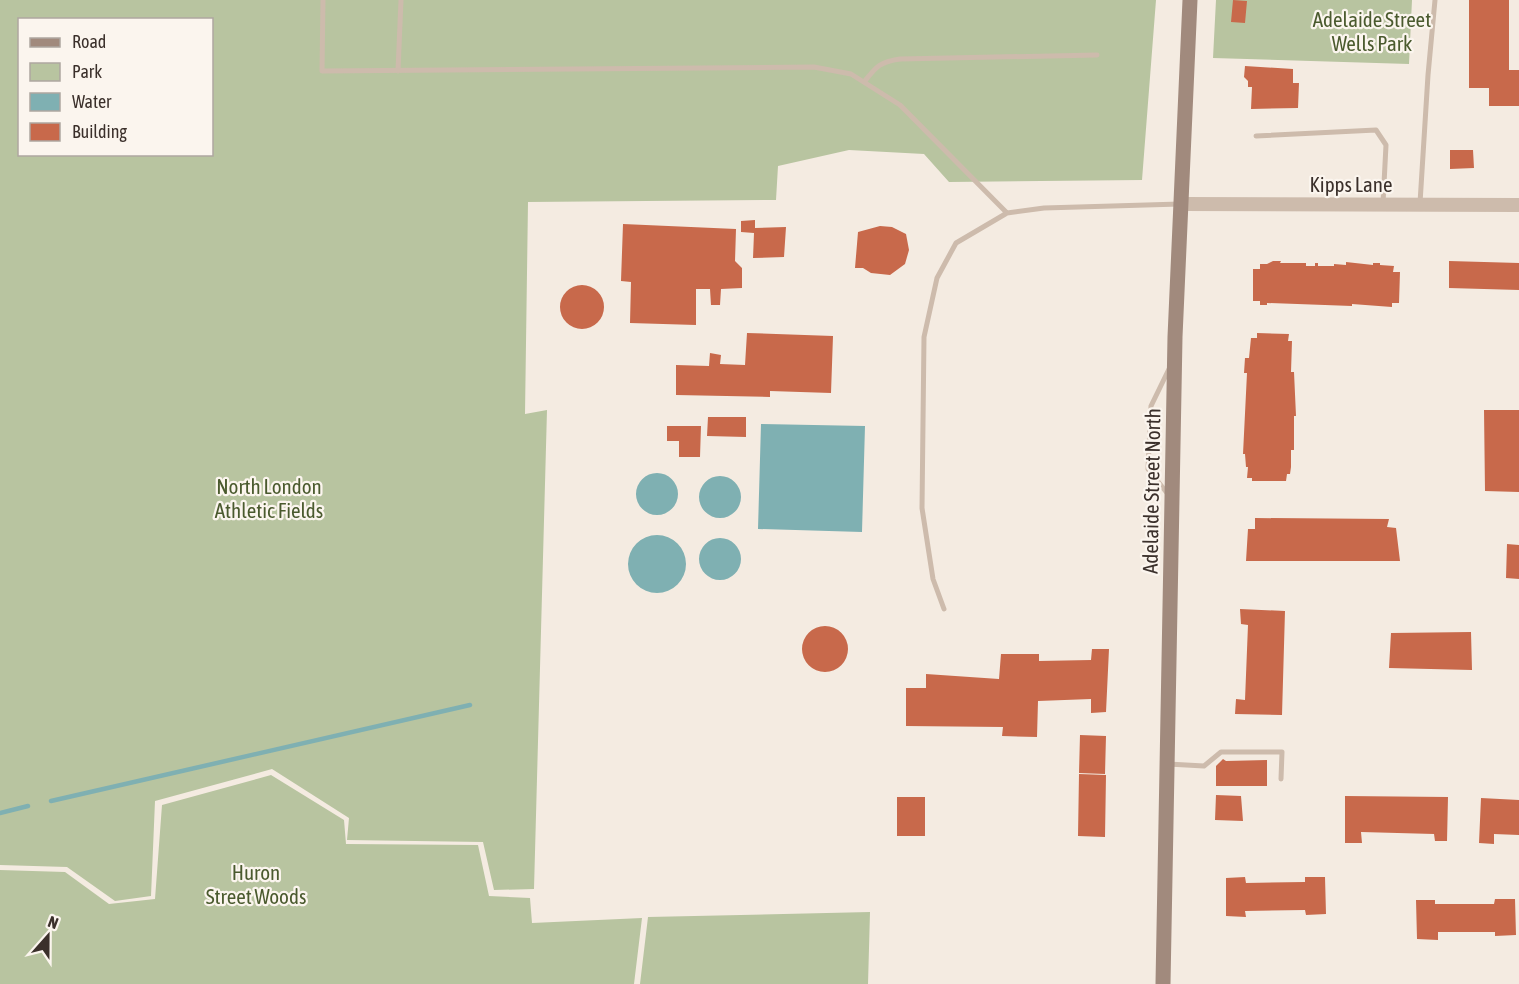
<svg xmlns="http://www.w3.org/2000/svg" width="1519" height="984" viewBox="0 0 1519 984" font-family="'Asap Condensed',sans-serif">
<rect width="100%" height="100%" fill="#f4ebe1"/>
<path fill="#b8c4a0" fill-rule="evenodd" d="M0,0H1156L1142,180L949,182L924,154L849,150L778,166L776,200L528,202L525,414L547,410L534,889L494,890L483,842L347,840L349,818L272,769L155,801L151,896L115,901L67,867L0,865ZM20,20H212V154H20Z
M1216,0H1412L1409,64L1213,58Z
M271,775L344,820L346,844L478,845L489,896L530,898L532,923L642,918L634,984H0V870L65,872L109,904L155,899L162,805Z
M870,912L868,984H640L648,917Z"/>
<path fill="#7fb0b2" d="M761,424L865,426L862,532L758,529Z
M636 494a21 21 0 1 1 42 0a21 21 0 1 1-42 0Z
M699 497a21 21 0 1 1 42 0a21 21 0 1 1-42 0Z
M628 564a29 29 0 1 1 58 0a29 29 0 1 1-58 0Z
M699 559a21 21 0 1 1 42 0a21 21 0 1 1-42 0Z"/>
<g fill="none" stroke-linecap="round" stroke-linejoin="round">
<path stroke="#7fb0b2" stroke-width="4.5" d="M51,801L470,705
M0,813L28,806"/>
</g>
<path fill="#c8694b" d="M1233,0L1247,1L1245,23L1231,22Z
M1469,0H1509V70H1519V106H1489V88H1469Z
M1245,66L1293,69V83H1299L1298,108L1251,109L1252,87H1248V81L1244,77Z
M1450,150H1473L1474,168L1450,169Z
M755,220V228L786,227L784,257L753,258L754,233L741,232V221Z
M623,224L736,229L735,261L742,268V288L721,289L720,305H711L710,289H696V325L630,323L631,282L621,281Z
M880,226L892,227L906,234L909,250L905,264L890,275L871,273L863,268H855L858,232Z
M1273,261H1281L1280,263H1306V266H1315V263H1318V266H1334V264L1346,265V262L1373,265V263H1380V265L1394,266L1393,272H1400L1399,303H1392V307L1352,304V306L1267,303V305H1260V301H1253V269H1260V264H1267Z
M1449,261L1519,263V290L1449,288Z
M560 307a22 22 0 1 1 44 0a22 22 0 1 1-44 0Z
M747,333L833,336L831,393L770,391V397L676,395V365L709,366L710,353L721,355L720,364L745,365Z
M1257,333L1289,334L1288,341H1292L1291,372H1294L1296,416H1294V450H1291V467L1290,474H1287L1286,481H1252V478H1247L1248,467H1246L1245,454H1243L1247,373H1244L1245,358H1249L1251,338H1257Z
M1484,410H1519V492L1485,491Z
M708,417H746V437L707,436Z
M667,426H701L700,457H679V441H667Z
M1255,518L1389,519L1387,527L1396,528L1400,561H1246L1248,529H1255Z
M1507,544L1519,545V579L1506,578Z
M1240,609L1285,611L1282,715L1235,714L1236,699L1245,700L1248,625L1241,624Z
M802 649a23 23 0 1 1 46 0a23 23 0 1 1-46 0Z
M1471,632L1472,670L1389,668L1391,633Z
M1092,649H1109L1106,712L1091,713V699L1038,701L1037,737L1002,736L1003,727L906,726V688H926V674L999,679L1001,654H1039V661L1091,660Z
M1080,735L1106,736L1105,774L1079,773Z
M1223,759L1226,761L1267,760V786H1216V766Z
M1079,774L1106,775L1105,837L1078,836Z
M1216,795L1241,796L1243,821L1215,820Z
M1345,796L1448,797L1447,841H1435L1434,834L1361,832L1362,843H1345Z
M897,797H925V836H897Z
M1481,798L1519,800V835L1494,834V844L1479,843Z
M1245,877L1246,883L1305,882V877H1325L1326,914L1306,915L1305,910L1245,911L1246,917L1226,916V878Z
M1495,899H1515L1516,935L1495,936V932H1438V940L1417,939L1416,900H1435V904H1494Z"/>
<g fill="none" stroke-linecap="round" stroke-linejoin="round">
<path stroke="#cdbbac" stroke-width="5" d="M323,0L322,71L814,67L851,74L900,105L1007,213
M398,71L401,0
M864,82C876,67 879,62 900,59L1097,55
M1256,136L1376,130L1386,145L1383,203
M1420,203L1428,75L1435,0
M1167,493L1148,469L1151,406L1169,369
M944,609L933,579L922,508L924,337L937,278L956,243L1007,213L1044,208L1180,204
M1168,764L1204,766L1221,752H1282L1281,779"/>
<path stroke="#cdbbac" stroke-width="14" d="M1182,204L1519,205"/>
<path stroke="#a18a7d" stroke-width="15" d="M1163,984L1175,337L1190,0"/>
</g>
<g text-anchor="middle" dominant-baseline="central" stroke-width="4.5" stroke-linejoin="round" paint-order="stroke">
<g font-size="21" fill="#4a5a2e" stroke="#fbf5ee">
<text x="1372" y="19">Adelaide Street<tspan x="1372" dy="24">Wells Park</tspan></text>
<text x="269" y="486">North London<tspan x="269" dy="24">Athletic Fields</tspan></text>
<text x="256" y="872">Huron<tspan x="256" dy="24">Street Woods</tspan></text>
</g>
<g font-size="21" fill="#3b302b" stroke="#fbf5ee">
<text x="1351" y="184">Kipps Lane</text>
<text transform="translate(1151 491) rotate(-89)">Adelaide Street North</text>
</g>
</g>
<rect x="18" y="18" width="195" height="138" fill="#fbf5ee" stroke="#aea6a0" stroke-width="1.5"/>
<rect x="30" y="38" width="30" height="9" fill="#a18a7d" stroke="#aea6a0" stroke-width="1.5"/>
<text x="72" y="48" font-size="18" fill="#3b302b">Road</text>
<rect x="30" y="63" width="30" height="18" fill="#b8c4a0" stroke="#aea6a0" stroke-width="1.5"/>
<text x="72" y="78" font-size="18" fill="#3b302b">Park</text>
<rect x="30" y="93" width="30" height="18" fill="#7fb0b2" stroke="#aea6a0" stroke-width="1.5"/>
<text x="72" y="108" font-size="18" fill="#3b302b">Water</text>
<rect x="30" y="123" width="30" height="18" fill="#c8694b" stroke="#aea6a0" stroke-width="1.5"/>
<text x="72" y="138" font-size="18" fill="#3b302b">Building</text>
<g transform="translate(48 936) rotate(21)" stroke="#fbf5ee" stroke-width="4.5" paint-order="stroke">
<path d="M0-4.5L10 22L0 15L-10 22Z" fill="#3b302b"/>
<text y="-9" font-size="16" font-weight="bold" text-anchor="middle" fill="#3b302b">N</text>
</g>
</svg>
